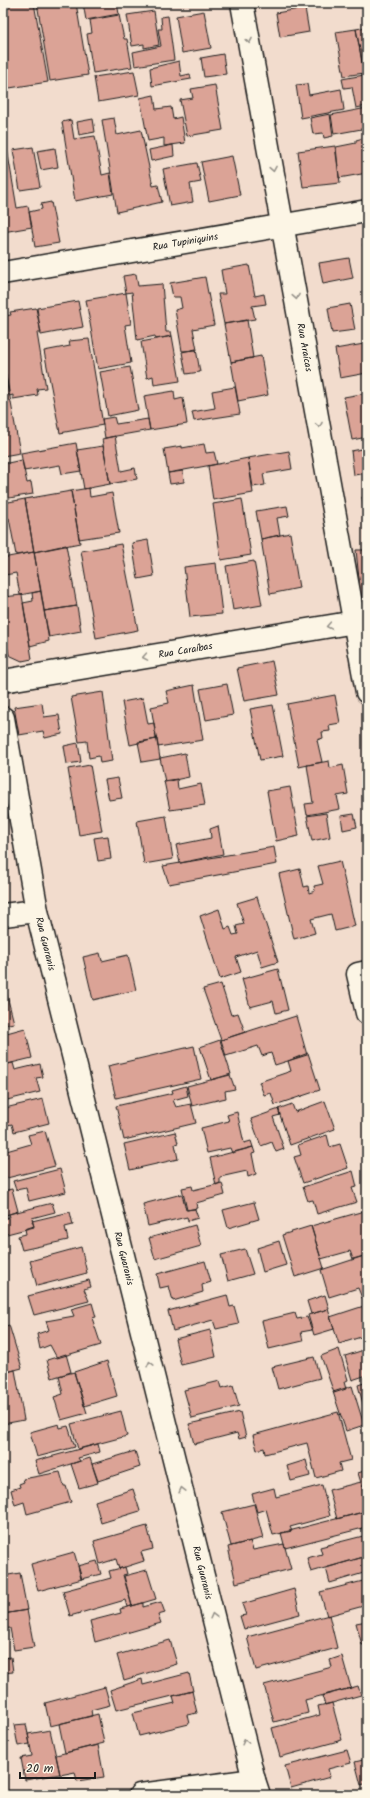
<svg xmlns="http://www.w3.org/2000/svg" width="370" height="1798" viewBox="0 0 370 1798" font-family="Kalam,sans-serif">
<rect width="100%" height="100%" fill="#f2dccd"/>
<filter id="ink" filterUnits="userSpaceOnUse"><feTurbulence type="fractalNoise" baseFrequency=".025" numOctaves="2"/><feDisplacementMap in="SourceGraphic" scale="8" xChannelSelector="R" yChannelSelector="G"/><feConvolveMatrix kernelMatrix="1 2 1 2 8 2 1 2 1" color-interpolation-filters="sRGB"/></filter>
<g filter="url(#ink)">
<path fill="#dba396" stroke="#1c1c1c" d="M3,3H34L48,82L3,89Z
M37,3H76L88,75L50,81Z
M83,3H117L119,14L86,20Z
M305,8L309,32L280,37L276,13Z
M154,11L159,45L144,48V44L132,46L127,15Z
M204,11L211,48L182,53L176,16Z
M119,15L124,39H127L132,67L93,73L87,34L92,33L90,20Z
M168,16L174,60L135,66L133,52L161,46L158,29H162L161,17Z
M367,27V65L363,66L356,29Z
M356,29L364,73L344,76L336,32Z
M223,54L226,74L204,77L201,58Z
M179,61L181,76L190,74L191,79L152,86L150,68Z
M134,71L139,95L98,102L94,77Z
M364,75L367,91V106L356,108L352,87L344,88L342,79Z
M307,84L309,95L341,89L344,110L301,118L296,85Z
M215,85L223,130L187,136L180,100L193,98L191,89Z
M154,95L156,109L171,107L173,119L181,117L185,143L164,146V138L148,141L140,98Z
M367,108V128L334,134L331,115Z
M330,114L333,136L324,138L323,133L313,134L310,118Z
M114,118L117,135L141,130L153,186L158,185L162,202L117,212L102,120Z
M93,119L95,132L79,135L77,122Z
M71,120L74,139L95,136L102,175L110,173L113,194L75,201L62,122Z
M3,125L17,208L28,206L32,227L3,232Z
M367,137V173L339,178L336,147L356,143V140Z
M173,145L174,156L151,161L149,150Z
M335,146L340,183L303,187L298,151Z
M33,147L40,187L20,190L13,150Z
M55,148L58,167L41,170L37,151Z
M232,156L240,195L209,201L201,162Z
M197,163L201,182L190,184L193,202L170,206L163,169Z
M51,202L59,243L35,247L29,212L42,209L41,204Z
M367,243V270L363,244Z
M349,258L353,278L323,284L319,263Z
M249,265L255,296L264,294L266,304L252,306L255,319L224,324L218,294H225L221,270Z
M136,274L138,286L162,284L166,332H171L172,336L156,339L155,336L137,340L132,292L126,293L123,276Z
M205,277L214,325L193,329L197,350L182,351L175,310L182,308L180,297H173L170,283Z
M126,293L131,324L125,325L131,363L98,369L86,300Z
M78,301L83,327L41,335L37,308Z
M350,304L355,330L332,333L328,308Z
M36,308L41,333H37L46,388L37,389L38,395L13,399V395L9,396L3,359V316L11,315L10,312Z
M247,320L253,358L231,362L224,324Z
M172,336L180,381L154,385L153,376L147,378L141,342Z
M89,339L103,425L60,433L44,351L70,346L69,341Z
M364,344L367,373L340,378L335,349Z
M196,349L200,372L186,374L182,352Z
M261,356L268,395L238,401L231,362Z
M130,367L138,410L108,416L100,372Z
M6,375L20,453L3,456V376Z
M235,387L240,414L194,421L192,412L215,408L212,391Z
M174,391L175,400L183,398L187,424L150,430L144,396Z
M367,393V437L352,440L344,397Z
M114,417L116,424L148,419L150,430L105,438L102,419Z
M115,436L121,471L135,468L137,479L110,484L102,439Z
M76,443L81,471L62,474L60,465L24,471L21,453Z
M204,444L206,453L214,452L217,464L168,473L164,449L182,446V448Z
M103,446L110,484L84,489L77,450Z
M367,448V473L354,475L351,451Z
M289,451L292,469L263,474L265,485L253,487L248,458Z
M248,458L253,493L213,500L208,466Z
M22,460L27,483L31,482L33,494L3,499V464Z
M183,471L184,482L170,484L168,473Z
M89,488L90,497L112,493L119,533L79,539L71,491Z
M71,491L80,543L34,552L25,499Z
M362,497H367V526Z
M25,499L34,552L16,555L9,518L3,519V503Z
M242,499L251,555L221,560L213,504Z
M287,506L289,516L277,518L280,535L261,539L256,511Z
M290,533L299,588L270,594L261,539Z
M148,540L154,576L138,579L132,543Z
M121,544L138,630L96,638L81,551Z
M66,545L77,606L44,611L34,552Z
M356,550H367V597L361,598Z
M34,552L41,591L20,595L16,573L5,575L3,558Z
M254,561L262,605L233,610L226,566Z
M216,563L222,614L190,617L184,567Z
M41,591L49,641L30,646L23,603L33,601L32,593Z
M22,595L32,659L22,661L9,655L3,625V597Z
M77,606L81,631L49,637L44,611Z
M272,661L279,695L244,701L237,668Z
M227,684L233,715L206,720L200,689Z
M194,685L203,740L158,747L151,707L169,703L166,691Z
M103,692L112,761L100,763L99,756L89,758L87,741L79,742L71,697Z
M335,695L340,723L329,725L330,731L322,732L323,738L317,740L322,762L299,767L287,704Z
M143,698L148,724L154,723L156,739L130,745L122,702Z
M42,703L44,717L59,715L62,734L45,738L43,731L19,735L14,707Z
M273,705L283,756L260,760L250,709Z
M157,739L160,759L142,762L138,742Z
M78,743L81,762L67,764L64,746Z
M185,753L189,777L165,782L160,758Z
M329,761L330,768L343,765L348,794L337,796L340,809L307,815L305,804L313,803L307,765Z
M90,765L102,831L79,835L68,769Z
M118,778L122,798L109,800L105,780Z
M177,779L178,789L201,784L205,805L170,810L164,781Z
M290,787L299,836L276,841L267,791Z
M326,813L330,837L312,841L307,816Z
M354,814L357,827L343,830L341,816Z
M166,816L173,859L144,864L137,821Z
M218,826L223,854L180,863L176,845L211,838L210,829Z
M108,836L111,859L98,861L94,838Z
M274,847L277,864L169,884L163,866Z
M340,861L355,926L335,931L331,914L311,919L315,933L294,939L279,874L300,869L304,887L308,886L309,893L315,891L314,886L323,884L318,866Z
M257,897L278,962L262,967L257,950L236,957L241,972L220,979L200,916L219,909L225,929L230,927L233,935L238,934L236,926L244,924L237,903Z
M100,953L102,961L128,955L136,990L93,1000L83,957Z
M278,969L288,1010L276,1013L273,1001L250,1007L242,979Z
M3,980L14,1023L3,1025Z
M221,984L231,1015L238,1013L245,1032L221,1040L203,989Z
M296,1016L307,1055L275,1065L271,1053L262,1056L258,1046L226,1056L221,1040Z
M25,1028L32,1058L3,1065V1034Z
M220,1040L231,1074L211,1080L200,1047Z
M194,1046L201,1079L116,1098L108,1066Z
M308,1053L320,1090L275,1105L271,1093L264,1095L259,1082L291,1071L288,1061Z
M13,1063L15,1070L40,1064L43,1077L36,1078L40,1092L3,1101V1065Z
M230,1075L235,1089L225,1091L226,1098L192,1106L187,1086Z
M186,1086L188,1096L173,1100L176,1107L191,1104L196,1123L124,1140L116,1106L173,1093L172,1090Z
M43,1099L49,1123L14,1132L12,1124L3,1126V1104L5,1108Z
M325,1101L335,1129L290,1145L278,1109L292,1104L295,1112Z
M279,1109L280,1115L273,1117L284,1149L276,1152L272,1142L261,1146L251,1119Z
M237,1112L244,1143L251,1141L253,1147L232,1153L230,1148L207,1153L201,1128L229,1121L227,1115Z
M45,1131L55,1166L3,1179V1152L31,1144L28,1135Z
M175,1132L178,1143L175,1144L178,1159L130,1170L124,1144Z
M327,1135L330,1147L340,1144L348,1168L303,1183L294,1157L301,1155L298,1145Z
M253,1147L255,1153L252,1154L256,1174L248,1177L247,1171L220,1177V1183L216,1185L210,1158Z
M60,1169L66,1192L29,1201L26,1188L16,1190L13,1181Z
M353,1171L357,1187L352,1188L357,1202L317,1214L313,1200L308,1201L303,1187Z
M222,1183L225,1195L196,1203L197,1208L187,1210L182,1188L192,1186L193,1190Z
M12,1189L18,1211L6,1215L3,1204V1191Z
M182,1194L186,1210L195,1209L198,1218L188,1221L187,1217L148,1226L143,1204Z
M254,1202L259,1219L228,1228L223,1210Z
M52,1203L55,1212L32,1218L34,1227L3,1235V1218L10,1217L9,1214Z
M364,1211L367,1221V1255L353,1259L350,1251L321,1259L311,1226Z
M70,1212L73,1225L65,1227L68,1240L22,1250L18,1236L26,1234L25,1229L34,1226L32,1221Z
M195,1225L201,1246L155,1259L149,1238Z
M311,1226L324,1268L295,1277L282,1235Z
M279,1241L286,1265L263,1272L257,1248Z
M81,1247L87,1273L37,1286L30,1261Z
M245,1249L253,1274L228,1281L221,1255Z
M367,1255V1297L362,1298L358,1288L329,1297L321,1270Z
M205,1261L211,1282L202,1285L203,1292L173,1301L169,1286L160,1288L157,1274Z
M89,1280L91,1287L84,1289L89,1301L34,1315L28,1296Z
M227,1295L230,1307L234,1306L239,1324L216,1329L213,1320L173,1331L168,1311Z
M325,1295L329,1309L311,1314L307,1301Z
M92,1303L96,1317L92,1318L101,1345L57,1358L50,1345L40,1349L37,1334L49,1330L46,1321L74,1316L71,1309Z
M367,1305V1335L339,1344L330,1317Z
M328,1309L334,1329L314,1335L308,1315Z
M295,1313L297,1319L307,1317L312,1330L301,1332L303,1341L269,1349L262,1321Z
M9,1325L22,1368L3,1373V1327Z
M210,1330L216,1357L181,1365L175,1339Z
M339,1349L348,1380L344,1382L346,1389L334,1393L321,1356Z
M367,1349V1375L352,1380L345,1356Z
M66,1354L71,1372L52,1378L47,1360Z
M314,1357L320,1378L278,1389L272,1367Z
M107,1361L117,1396L84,1406L74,1372Z
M15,1370L24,1420L3,1424V1373Z
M74,1372L87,1413L61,1420L54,1397L63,1394L59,1376Z
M220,1381L222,1388L233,1385L239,1406L192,1418L184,1390Z
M367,1382V1411L365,1412L358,1385Z
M352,1386L364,1425L346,1431L333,1392Z
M121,1411L127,1436L78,1449L71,1424Z
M240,1412L246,1437L239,1439L237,1433L194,1444L189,1424Z
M338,1412L351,1460L339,1463L341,1471L316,1478L307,1443L265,1454L264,1448L257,1450L253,1435Z
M59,1424L60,1428L68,1426L75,1447L37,1457L30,1432Z
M98,1444L100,1452L78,1458L80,1461L39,1474L35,1461Z
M135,1451L140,1467L98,1481L92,1464Z
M90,1458L98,1483L79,1488L71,1464Z
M306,1460L310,1476L291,1481L287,1466Z
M367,1470V1502L358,1473Z
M60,1472L64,1486H66L71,1502L27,1514L24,1502L15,1505L11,1490L20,1487L19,1484L24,1482L23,1479Z
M361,1482L367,1501V1511L337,1519L329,1490Z
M322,1485L330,1516L290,1527L292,1531L273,1535L266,1509L257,1512L252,1494L274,1488L276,1497Z
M133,1489L140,1511L101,1523L95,1501Z
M254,1504L263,1538L231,1546L222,1512Z
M367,1511V1527L285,1548L281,1533Z
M147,1526L153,1549L141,1552L144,1561L119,1569L116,1559L100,1564L94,1541Z
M367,1535V1556L311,1572L307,1558L322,1554L320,1547Z
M250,1541L253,1550L284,1544L291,1569L236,1583L228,1547Z
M74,1552L82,1579L38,1591L31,1564Z
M367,1556V1572L330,1583L326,1568Z
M97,1561L101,1574L81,1579L78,1566Z
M125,1567L127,1574L123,1575L132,1606L127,1607L125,1600L70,1616L63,1591L111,1578L109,1571Z
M147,1570L156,1599L132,1606L124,1576Z
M20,1573L27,1610L3,1614V1576Z
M367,1580V1605L327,1616L320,1592Z
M294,1589L300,1614L244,1629L240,1616L246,1615L242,1604Z
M161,1602L165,1613L158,1615L161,1623L95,1642L90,1621L121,1613L120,1609L143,1603V1607Z
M27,1610L34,1647L14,1650L10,1628L3,1629V1614Z
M329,1615L337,1648L256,1670L247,1637Z
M367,1621V1644L362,1645L356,1623Z
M170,1640L177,1664L124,1680L117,1655Z
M342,1656L351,1688L305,1700L308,1713L274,1722L264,1685L332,1667L330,1660Z
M11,1657L13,1672L3,1673V1658Z
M189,1673L193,1691L116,1710L110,1690L142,1679L143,1685Z
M358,1686L361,1695L325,1705L322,1696Z
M105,1687L110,1705L91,1710L92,1716L50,1726L45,1703Z
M192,1691L197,1713L187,1715L189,1724L139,1736L133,1713L175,1703L173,1696Z
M332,1703L342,1740L280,1757L272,1728L320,1715L318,1706Z
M98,1714L104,1743L65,1753L59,1724Z
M26,1724L30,1744L18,1746L14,1725Z
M50,1730L60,1774L25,1780L21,1758L32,1756L28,1734Z
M98,1745L104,1777L77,1781L75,1772L60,1775L56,1755Z
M347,1750L351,1763L328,1769L330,1777L291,1788L285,1766Z
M367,1759V1783L361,1785L355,1762Z"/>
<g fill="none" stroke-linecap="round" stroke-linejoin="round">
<g stroke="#1c1c1c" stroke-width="25">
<g id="street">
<path id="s1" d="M242,3L367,692"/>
<path id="s2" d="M3,273L367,211"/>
<path id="s3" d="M3,681L367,620"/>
<path id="s4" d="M3,718L37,911L254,1780L259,1795"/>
<path d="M3,915L37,911"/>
<path d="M367,972L358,974L367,1013"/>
<path d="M140,1795L254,1780"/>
</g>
</g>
<use href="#street" stroke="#fcf5e5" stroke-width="22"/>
</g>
<defs><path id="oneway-chevron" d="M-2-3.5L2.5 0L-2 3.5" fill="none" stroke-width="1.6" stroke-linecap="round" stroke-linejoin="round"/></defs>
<g stroke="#97938b">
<use href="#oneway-chevron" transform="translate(249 41) rotate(80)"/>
<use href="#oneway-chevron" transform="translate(273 169) rotate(80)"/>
<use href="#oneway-chevron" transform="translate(296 297) rotate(80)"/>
<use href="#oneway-chevron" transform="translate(319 425) rotate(80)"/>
<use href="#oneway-chevron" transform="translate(329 626) rotate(170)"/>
<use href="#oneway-chevron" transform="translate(145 657) rotate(170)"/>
<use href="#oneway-chevron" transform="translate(150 1364) rotate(-104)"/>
<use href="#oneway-chevron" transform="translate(182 1490) rotate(-104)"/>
<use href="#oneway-chevron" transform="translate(213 1616) rotate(-104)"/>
<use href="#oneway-chevron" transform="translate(245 1742) rotate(-104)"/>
</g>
</g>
<g text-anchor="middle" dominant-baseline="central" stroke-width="3" stroke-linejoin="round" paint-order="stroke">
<g font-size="10" fill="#1c1c1c" stroke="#fcf5e5">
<text stroke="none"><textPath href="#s2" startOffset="185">Rua Tupiniquins</textPath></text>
<text stroke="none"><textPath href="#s1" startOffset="350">Rua Araícas</textPath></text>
<text stroke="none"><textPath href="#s3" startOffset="185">Rua Caraíbas</textPath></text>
<text stroke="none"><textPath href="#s4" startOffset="230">Rua Guaranis</textPath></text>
<text stroke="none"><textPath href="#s4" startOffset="554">Rua Guaranis</textPath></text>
<text stroke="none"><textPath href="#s4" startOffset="878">Rua Guaranis</textPath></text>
</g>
</g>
<rect width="370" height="1798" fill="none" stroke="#fcf5e5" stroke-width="16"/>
<rect x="8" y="8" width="354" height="1782" fill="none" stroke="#1c1c1c" stroke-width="1.5" filter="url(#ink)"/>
<path d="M20 1772v6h75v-6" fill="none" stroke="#1c1c1c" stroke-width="2"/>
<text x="26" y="1772" font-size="12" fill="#1c1c1c" stroke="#fcf5e5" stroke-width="3" paint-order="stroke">20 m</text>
</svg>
